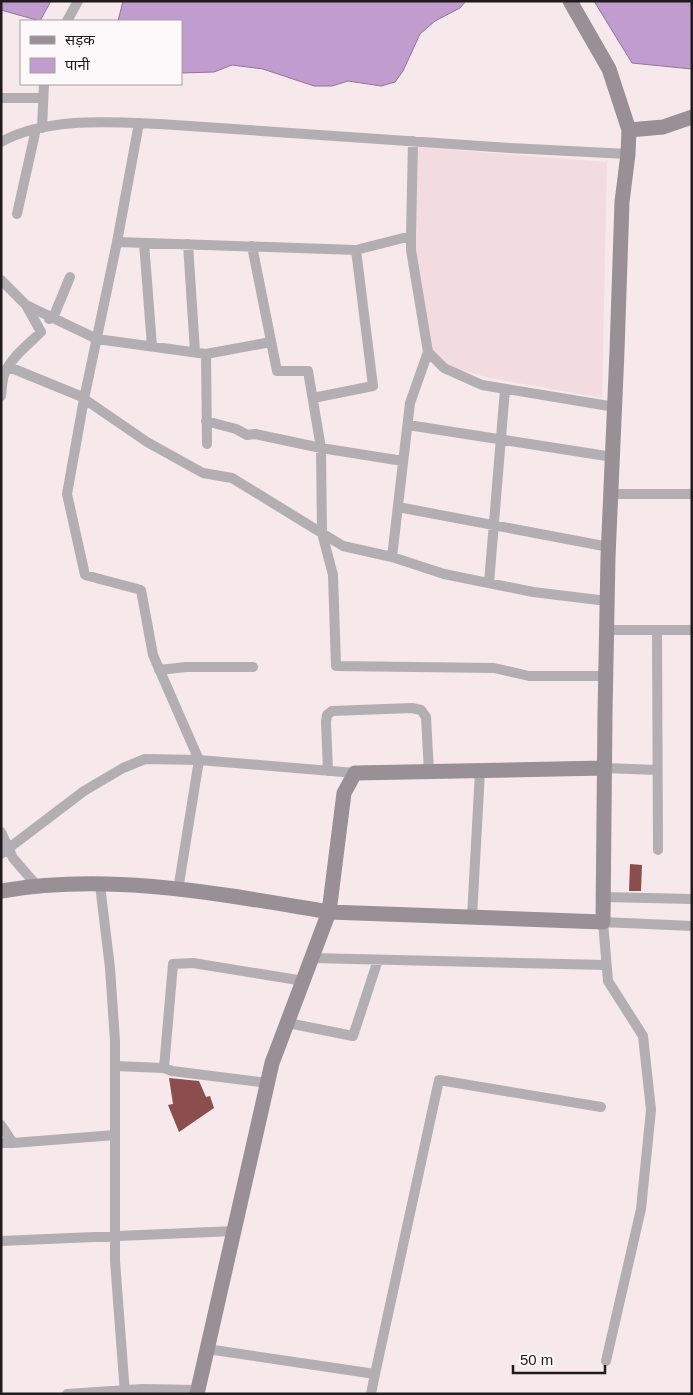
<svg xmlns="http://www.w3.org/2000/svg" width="693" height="1395" viewBox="0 0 693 1395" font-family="Arial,'Noto Sans Devanagari',sans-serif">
<rect width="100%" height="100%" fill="#f6e8eb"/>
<path fill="#f2dbe1" d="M416,147L607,162L602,398L490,378L448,366L431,351L414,248Z"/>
<path fill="#c19ccf" stroke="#917599" d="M1,1H51L40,21L1,10Z
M123,1H466L460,8L435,21L420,34L403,71L395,82L381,86L348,81L332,86H314L263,69L232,65L214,72L181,73V21H118Z
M594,1H692V69L632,63Z"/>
<path fill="#8b4e4c" d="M630,864L642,865L641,891H629Z
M169,1078L199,1081L206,1097L210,1096L214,1108L179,1132L168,1105L173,1104Z"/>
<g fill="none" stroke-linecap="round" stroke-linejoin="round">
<path stroke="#b3aeb2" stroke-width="10" d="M67,21L78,1
M1,98H43
M42,128L44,84
M1,142C46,117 110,122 160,124L510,148L628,154
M17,214L36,129
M411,236L413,141
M117,242L139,123
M144,243L152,346
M188,244L195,352
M252,246L277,371H308L321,448L322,533L333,575L336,666L494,668L529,676H605
M1,280L26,305L41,332C29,344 10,358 4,375C2,381 2,389 1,396
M26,305L97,339L206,354L207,444
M49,319L53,318L70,277
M206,354L271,342
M9,367L80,396L147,442L203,473L232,478L343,546L392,557L444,574L533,592L607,601
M313,398L373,386L356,250
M206,421L236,429L247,435L255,434L321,448L403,461
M408,425L613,457
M611,494H692
M398,507L609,547
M392,557L410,403L428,352
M489,583L505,389
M607,630H692
M657,631L658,850
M159,670L186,667H253
M604,768L657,770
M328,771L326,722L327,715L332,711L412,708L421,710L426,717L429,772
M355,773L199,760L153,655L141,590L85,575L67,494L84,399L117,242L356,250L411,236V250L428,352L444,368L482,385L615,407
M1,832L13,858L38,887
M1,854L84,791L123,768L145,759L199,760L178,890
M100,885L110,968L115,1041V1261L125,1394
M603,897L692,899
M472,917L480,771
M312,958L606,965
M288,1023L353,1036L378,960
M115,1066L164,1068L172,1071L268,1083
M164,1068L173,964L193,963L304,981
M1,1125L13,1143H1
M13,1143L115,1135
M1,1241L235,1231
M207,1349L375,1374L439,1080L601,1107
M606,1361L641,1209L651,1110L643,1036L608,981L603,922L692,926
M67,1394L142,1389L197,1390
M371,1394L375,1374"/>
<path stroke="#989095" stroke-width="15" d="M629,130L663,127L692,117
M1,891C110,872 221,894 329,912L344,793L355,773L604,768
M197,1394L272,1063L329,912L603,922L605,713L608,557L617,351L622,202L628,154L629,130L609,69L570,1"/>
</g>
<rect width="693" height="1395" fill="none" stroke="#201b1c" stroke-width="5"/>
<rect x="20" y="20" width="162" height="65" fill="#fdf8f9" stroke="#a5a0a1"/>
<rect x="30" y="36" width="25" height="8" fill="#989095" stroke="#a5a0a1"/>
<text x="65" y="45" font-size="15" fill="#201b1c">सड़क</text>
<rect x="30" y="58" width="25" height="15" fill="#c19ccf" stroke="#a5a0a1"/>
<text x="65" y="70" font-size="15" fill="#201b1c">पानी</text>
<path d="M513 1365v8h92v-8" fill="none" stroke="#201b1c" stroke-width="2.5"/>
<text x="520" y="1365" font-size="15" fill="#201b1c" stroke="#fdf8f9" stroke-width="4" paint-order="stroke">50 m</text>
</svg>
